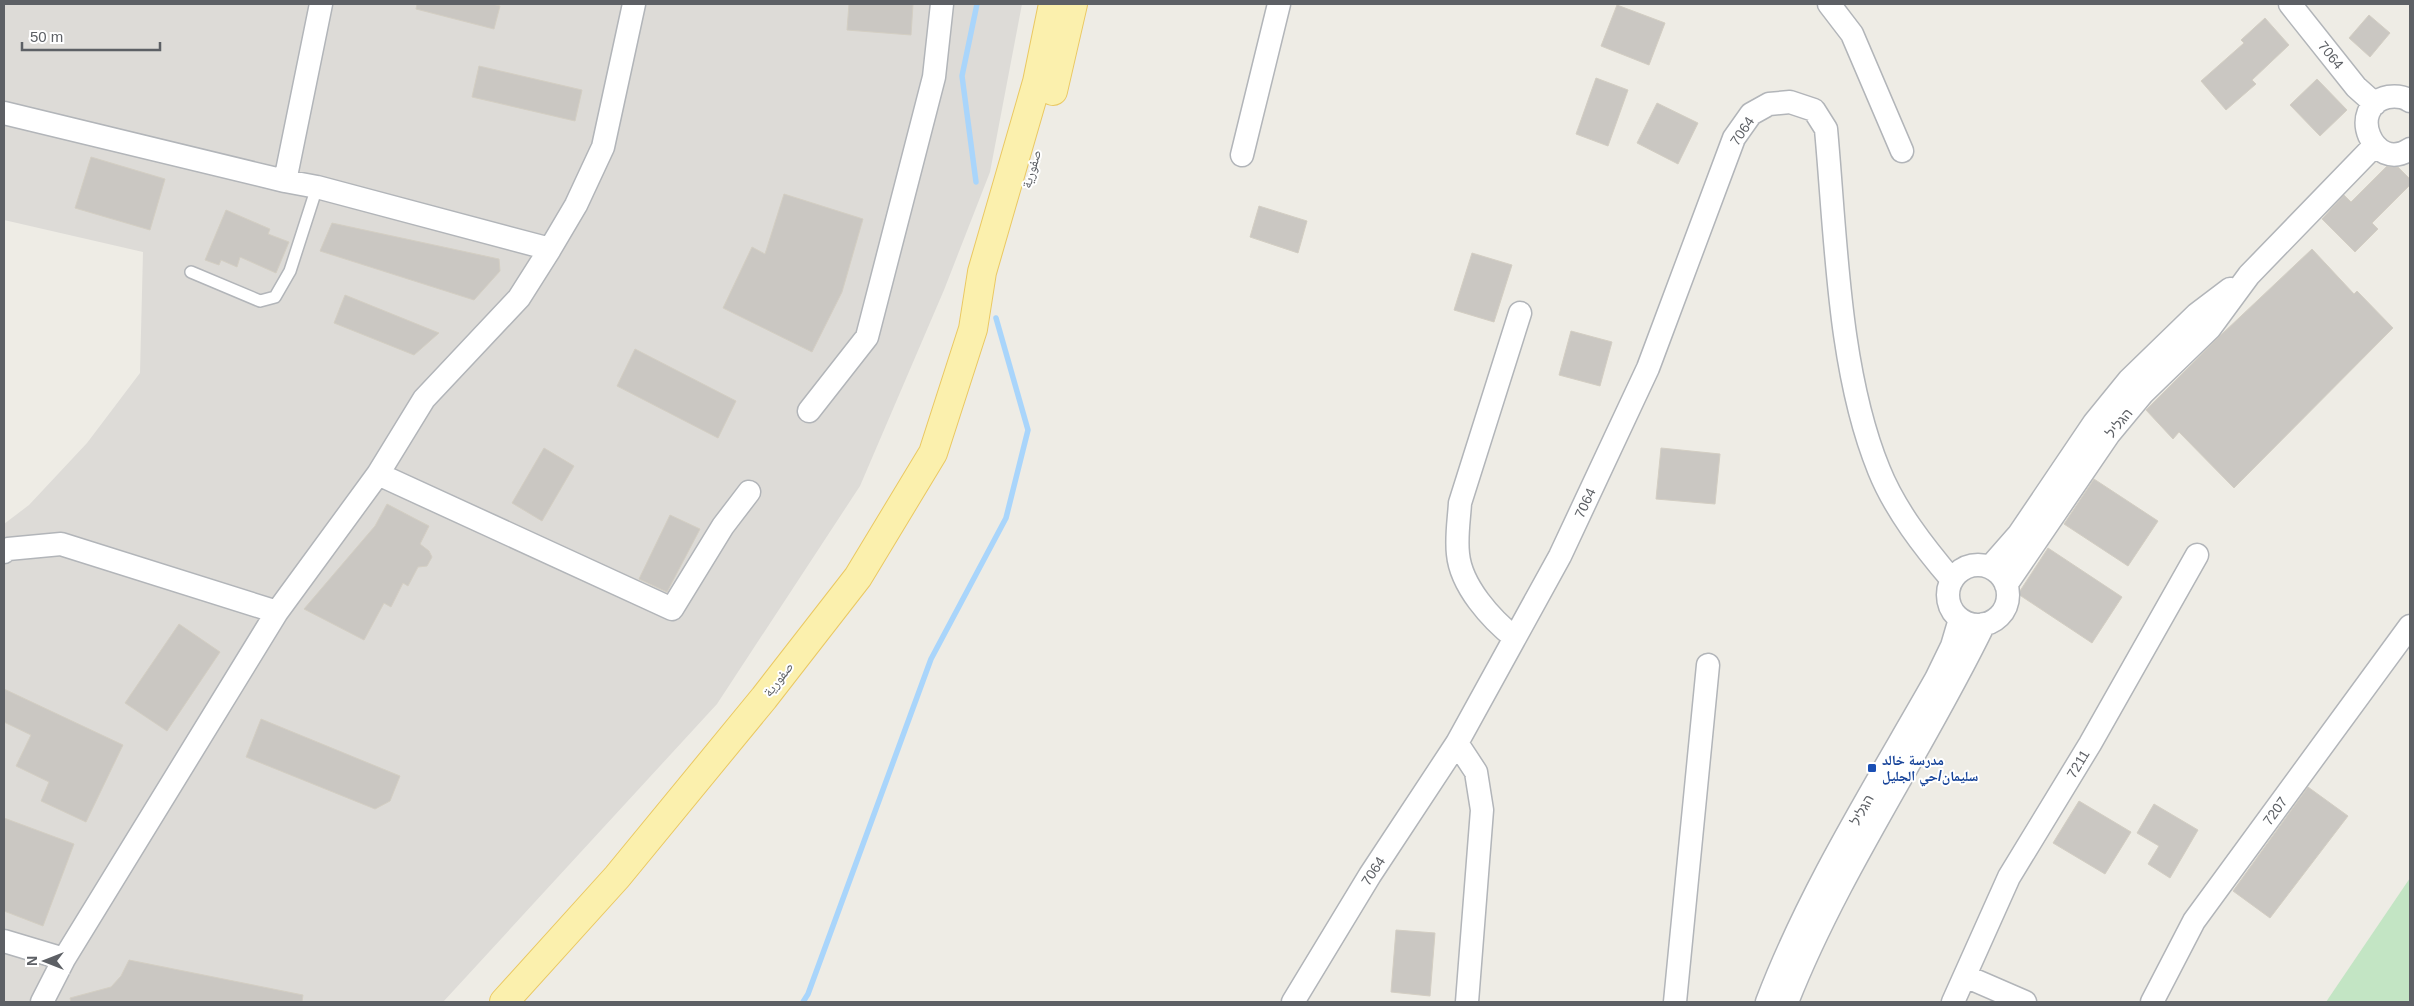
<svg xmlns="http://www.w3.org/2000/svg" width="2414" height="1006" viewBox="0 0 2414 1006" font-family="Arial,'Noto Naskh Arabic','Noto Sans Hebrew',sans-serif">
<rect width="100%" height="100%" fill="#eeece5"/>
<path fill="#dddbd7" d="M4,4H1022L990,172L944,290L860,486L717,704L443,1002H4V524L29,505L87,443L140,373L143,252L4,220Z"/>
<path fill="#c3e5c4" d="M2410,878V1002H2326Z"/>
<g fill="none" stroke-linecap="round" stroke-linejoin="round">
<path stroke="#a9d5fb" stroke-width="5.5" d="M976,182L962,76L977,4
M803,1002L808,994L931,659L1006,518L1028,430L996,318"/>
</g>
<path fill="#cac7c2" stroke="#d3cec3" d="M417,4H492L500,6L494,29L416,9Z
M849,4H913L911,35L847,30Z
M1617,5L1665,23L1649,65L1601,46Z
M2369,15L2390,33L2370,57L2349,38Z
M2265,18L2289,45L2252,80L2256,84L2226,110L2201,81L2244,43L2241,40Z
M479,66L582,90L575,121L472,97Z
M1596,78L1628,90L1608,146L1576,134Z
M2317,79L2347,110L2320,136L2290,105Z
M1657,103L1698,123L1678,164L1637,143Z
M91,157L165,179L150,230L75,208Z
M2387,166L2398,167L2410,179V185L2372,223L2378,229L2355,252L2322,219L2344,195L2351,202Z
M784,194L863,219L842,292L812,352L723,308L752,247L765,254Z
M1259,206L1307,221L1298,253L1250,237Z
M226,210L270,229L268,234L289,242L276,273L240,257L237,267L221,260L219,265L205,260Z
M332,223L499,259L500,271L474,300L320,251Z
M2312,249L2354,294L2357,291L2393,328L2234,488L2179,432L2173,439L2146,410L2223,333Z
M1472,253L1512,265L1494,322L1454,310Z
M345,295L439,333L414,355L334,323Z
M1571,331L1612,342L1600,386L1559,375Z
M635,349L736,401L718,438L617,386Z
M544,448L574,466L542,521L512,503Z
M1661,448L1720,454L1715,504L1656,499Z
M2094,479L2158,521L2128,566L2064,524Z
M387,504L429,526L420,544L429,551L432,557L427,566L418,567L408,586L403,583L391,607L384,603L364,640L304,609L375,526Z
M670,515L700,529L667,592L639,579Z
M2048,548L2122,597L2092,643L2018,594Z
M179,624L220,652L167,731L125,703Z
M4,689L123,745L86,822L41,801L49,782L16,766L31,735L4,722Z
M261,719L400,776L390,801L375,809L246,757Z
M2308,787L2348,816L2270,918L2233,891Z
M2079,801L2131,832L2105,874L2053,843Z
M2154,804L2198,830L2170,878L2148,864L2159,846L2137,833Z
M4,818L74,844L43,926L4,911Z
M1396,930L1435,933L1430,996L1391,992Z
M129,960L303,995L302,1002H71L70,998L111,987L121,976Z"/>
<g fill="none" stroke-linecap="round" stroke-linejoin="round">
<g stroke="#b2b5b9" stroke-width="14">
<path id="lane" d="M191,272L260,301L275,297L290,271L317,187"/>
</g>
<g stroke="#b2b5b9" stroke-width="25">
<path id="street" d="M1829,4L1852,34L1902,151
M2290,4L2356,87L2375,104
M2410,101C2403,96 2396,96 2388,97C2346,106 2373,174 2410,149
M4,113L285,181L317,187L550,249
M1242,155L1279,4
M285,181L321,4
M809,411L867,337L934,77L942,4
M378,474L672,609L723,526L749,492
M4,552L8,549L61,544L277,612
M1948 595a30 30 0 1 1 60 0a30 30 0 1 1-60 0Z
M1990,567L2019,534L2094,423L2129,380L2197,314L2230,289
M2006,585L2109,434L2143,393L2210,328L2249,275L2375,145
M1515,638C1491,619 1461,586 1458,554C1456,537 1459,520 1460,503L1520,313
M1457,743L1476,772L1482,810L1467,1002
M4,941L64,959
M1965,976L2025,1002
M42,1002L64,959L277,612L378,474L424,399L519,298L550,249L576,205L603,147L634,4
M1293,1002L1370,875L1457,743L1560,556L1648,368L1734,138L1751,114L1769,104L1790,102L1814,110L1826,129C1836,237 1838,370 1879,470C1895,510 1924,547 1952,580
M1675,1002L1708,665
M1767,1002C1810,889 1876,785 1936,679L1952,646L1960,619
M1787,1002C1839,870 1922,752 1984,624
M1953,1002L2009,877L2090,744L2197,555
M2152,1002L2194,921L2410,626"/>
</g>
<g stroke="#eac862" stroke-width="30">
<path id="primary" d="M1053,91L1073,4
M504,1002L617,877L764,698L858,577L933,453L973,329L982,272L1037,82L1053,4"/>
</g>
<use href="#lane" stroke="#fff" stroke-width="11"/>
<use href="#street" stroke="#fff" stroke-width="22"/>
<use href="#primary" stroke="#fbf0ad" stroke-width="28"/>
</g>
<rect fill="#1a4fb4" stroke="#fff" stroke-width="2" x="1867" y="763" width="10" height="10" rx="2.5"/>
<g text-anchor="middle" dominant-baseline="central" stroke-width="4" stroke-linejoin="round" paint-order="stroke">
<g font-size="14" fill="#5d6065" stroke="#fff">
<text transform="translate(2331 55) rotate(51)">7064</text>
<text transform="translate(1742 131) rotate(-56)">7064</text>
<text transform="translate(1031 169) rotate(-74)">صفورية</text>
<text transform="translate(2119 423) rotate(-51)">הגליל</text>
<text transform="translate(1585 503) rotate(-65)">7064</text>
<text transform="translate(778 679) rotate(-52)">صفورية</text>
<text transform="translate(2078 764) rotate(-59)">7211</text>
<text transform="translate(1862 810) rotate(-61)">הגליל</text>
<text transform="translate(2275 811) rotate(-54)">7207</text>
<text transform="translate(1373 871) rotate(-57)">7064</text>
</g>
<g font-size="14" font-weight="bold" fill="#164399" stroke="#fff" text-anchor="start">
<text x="1882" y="760">مدرسة خالد<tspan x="1882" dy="16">سليمان/حي الجليل</tspan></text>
</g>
</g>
<rect width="2414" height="1006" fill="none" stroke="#5d6065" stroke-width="10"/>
<g transform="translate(45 961) rotate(270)" stroke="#ffffff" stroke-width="4" paint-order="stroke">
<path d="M0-4L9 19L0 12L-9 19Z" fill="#5d6065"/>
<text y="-8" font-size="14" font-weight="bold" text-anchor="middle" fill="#5d6065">N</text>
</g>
<path d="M22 42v8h138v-8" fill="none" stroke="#5d6065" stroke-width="2.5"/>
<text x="30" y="42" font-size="15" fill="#5d6065" stroke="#ffffff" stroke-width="4" paint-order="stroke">50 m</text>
</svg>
